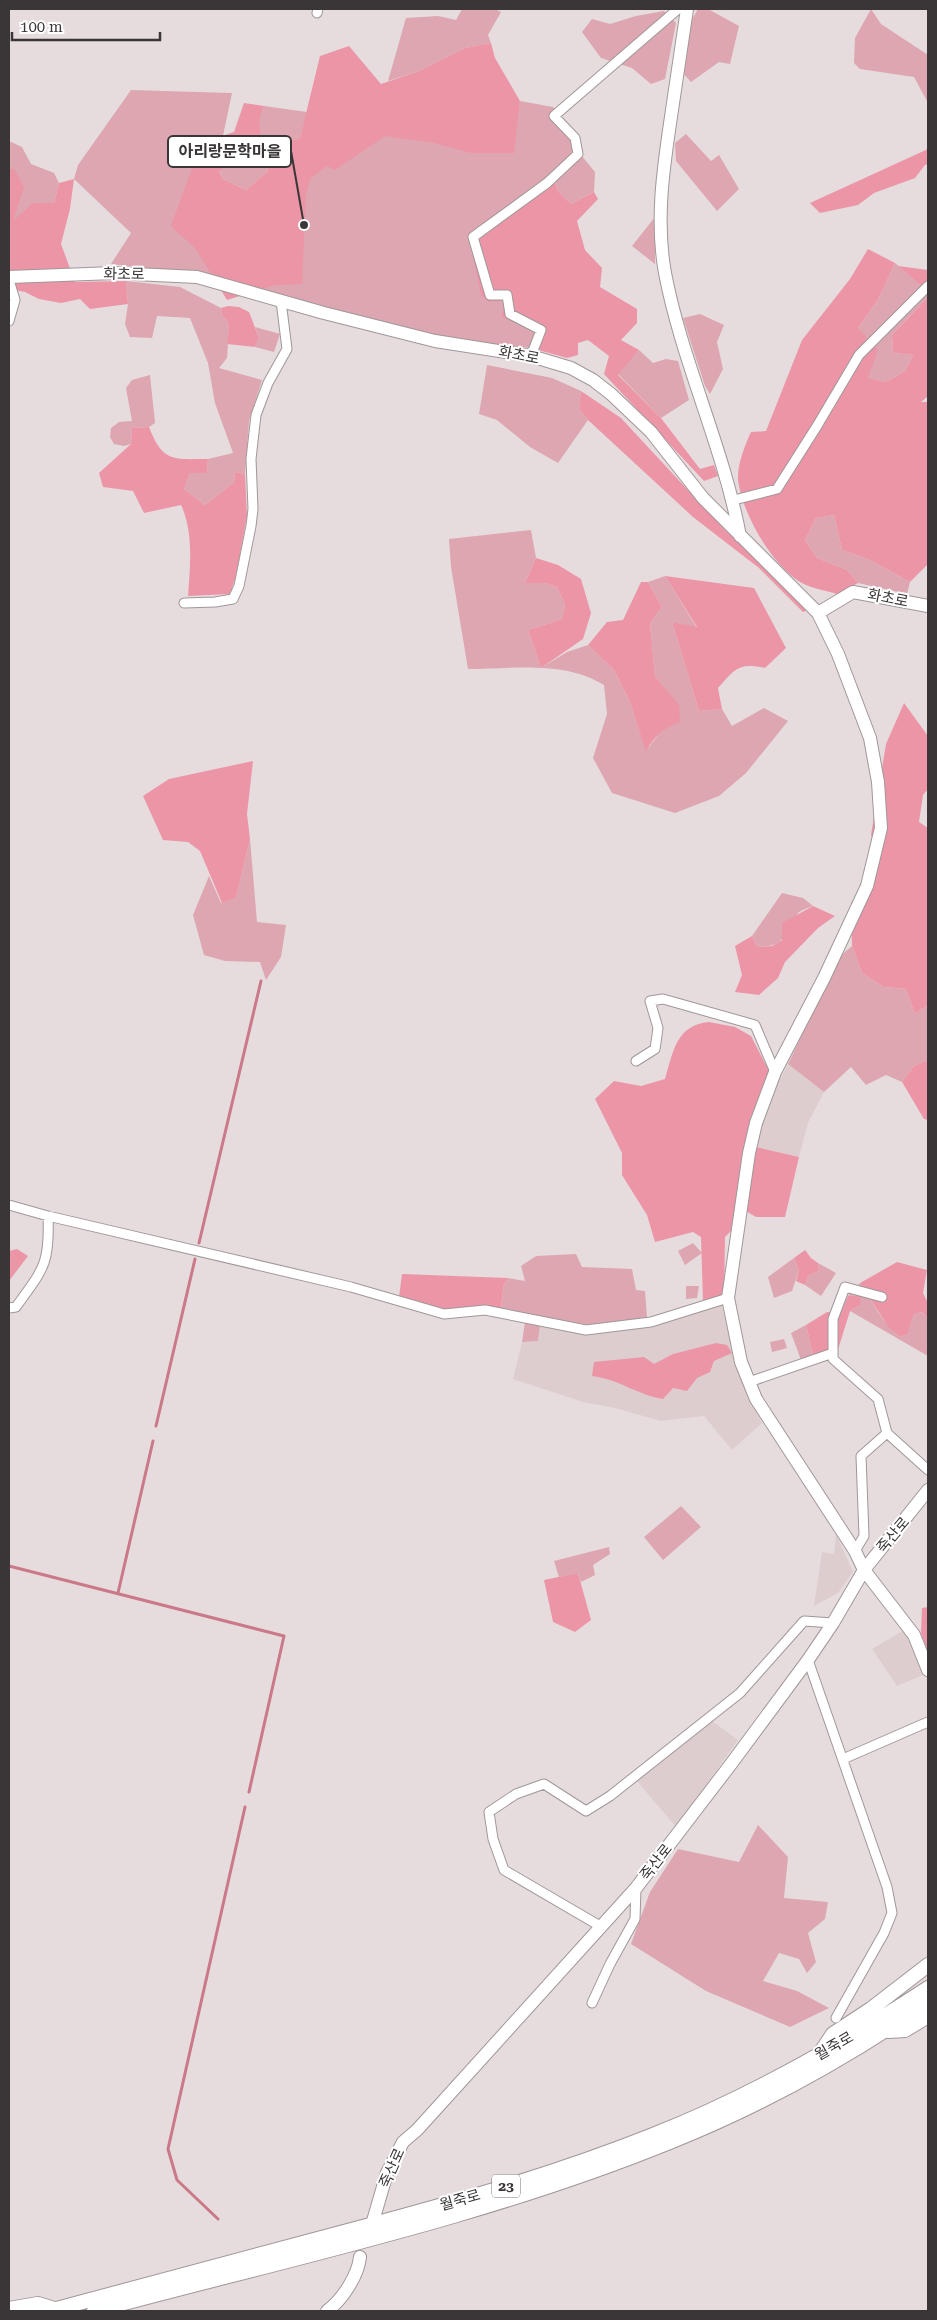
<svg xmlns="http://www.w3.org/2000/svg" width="937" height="2320" viewBox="0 0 937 2320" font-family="'Roboto Serif','Noto Sans KR',serif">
<rect width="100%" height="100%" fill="#e6dcde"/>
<path fill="#decdcf" d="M788,1064L824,1092L808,1123L799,1157L756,1147L762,1115Z
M721,1304L736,1362L752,1404L762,1423L732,1450L704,1416L661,1421L615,1408L583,1402L513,1379L522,1342L538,1341L540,1325L583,1333Z
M836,1534L853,1572L838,1593L814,1606L822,1552L834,1554Z
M906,1629L926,1674L897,1686L872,1649Z
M712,1721L738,1740L676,1827L637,1781Z"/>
<path fill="#dda6b0" d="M462,9H495L501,12L488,35L491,43L465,48L419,71L388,81L406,18L438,16L456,20Z
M698,9H708L739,26L730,64L719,62L691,82L683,73L691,21Z
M871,9L881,24L928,55V103L914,77L860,69L854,63L855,38Z
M664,11L676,23L665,79L651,84L632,68L601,58L582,32L592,19L610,24L636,16Z
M131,90L232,93L208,207L299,173L397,95L517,124L520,101L553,107L583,150L581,155L595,172L594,192L571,204L558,191L553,174L505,300L536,331L531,348L449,341L205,276L111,264L131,233L74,179L78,165Z
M264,106L307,112L300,138L262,149L268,171L246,190L223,179L219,170L261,136C257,124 257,117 264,106Z
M686,134L711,161L719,155L739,189L717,211L676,161L675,143Z
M9,141L22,147L31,164L54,173L59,183L54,203L12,222L14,170L9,169Z
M655,217V264L632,246Z
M895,263L928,292V297L892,335L893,353L913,355L905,371L886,382L867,378L858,328L879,298Z
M126,281L180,287L221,308L222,316L227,320L229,329L227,358L219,368L262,380L249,421L245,474L235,472L234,482L205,505L184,489L190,473H207L208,459L233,453L215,403L208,363L190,318L157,316L152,338L130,337L125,324L128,304Z
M700,314L724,325L717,342L723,369L710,394L705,386L683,318Z
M255,327L280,334L274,352L255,347L259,338Z
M639,350L653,363L666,359L678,361L689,400L661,418L618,374Z
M487,365L552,378L581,391L579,409L588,420L558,463L530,447L497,420L479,414Z
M150,375L155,423L149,427L132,428L131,444L124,446L114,444L110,437L111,428L119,422L132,421L126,388L132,380Z
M834,515L842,550L868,559L910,582L907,594L858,583L847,570L817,558L805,540L816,518Z
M531,530L536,558L525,583H545L557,587L565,605L562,619L528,630L541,668L567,652L588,645L614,670L630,702L646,751C657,736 668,722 678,705L655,676L650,623L662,607L648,582L665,576L697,628L672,622L699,711L722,709L732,726L764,708L788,721L746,773L719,796L675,813L612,793L593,758L607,714L604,685C564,660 513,669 468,669L451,567L449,539Z
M250,839L257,922L286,925L281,957L266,980L260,962L225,961L204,955L193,915L209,876L221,903L236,898Z
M782,893L803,898L813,906C808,908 801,910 798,913C781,933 790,946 757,947L752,936Z
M852,946L862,973L884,987L906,989L915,1014L928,1005V1060L914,1066L902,1082L886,1075L866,1085L851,1067L824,1092L788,1064L839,957Z
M693,1243L702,1253L685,1265L678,1251Z
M576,1254L582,1267L632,1269L636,1290L645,1291L647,1318L592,1325L559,1321L501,1308L504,1284L508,1278L525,1281L521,1266L536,1256Z
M794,1258L799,1270L792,1291L774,1298L768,1277Z
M818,1263L836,1273L821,1296L805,1285L808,1276L819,1271Z
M860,1283C874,1302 881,1323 900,1337L908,1334L914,1314L922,1312L928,1318V1356L850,1311L860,1305V1295L848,1296Z
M686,1286H699L697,1298L686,1299Z
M525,1322L540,1325L538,1341L522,1342Z
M806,1325L813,1355L801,1360L791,1333Z
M784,1339L787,1348L772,1352L770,1342Z
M681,1506L701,1527L663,1560L644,1537Z
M609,1547L610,1554L593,1565L595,1575L581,1582L578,1573L559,1577L554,1561Z
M758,1825L788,1857L784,1898L828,1902L825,1919L808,1933L816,1962L807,1973L799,1959L779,1953L763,1981L797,1991L829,2008L790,2027L706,1991L631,1944L650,1892L678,1849L739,1862Z"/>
<path fill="#ec95a6" d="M491,43L495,58L520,101L514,153H471L434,143L385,136L335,170L327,166L310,179L306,195L302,284L275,285L227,300L195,248L171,226L201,143L234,132L244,103L264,106C256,120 261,129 262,145L219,171L223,179L246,190L268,171L262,149L300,138L320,56L349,46L381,84L419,71L465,48Z
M928,149V164L925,165L915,178L874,193L858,205L820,213L810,203Z
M9,169H14L24,187L13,221L33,203H54L59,183L74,179L70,209L61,244L75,282L126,281L128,304L90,309L80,299L61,303L39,299L25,292L9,289Z
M552,173L558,191L571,204L594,192L598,199L577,221L585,250L602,268L600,287L637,309V323L621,340L639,350L618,375L661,418L700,469L714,465L718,476L704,481L604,374L609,356L588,340L578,343V355L567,358L531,348L536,331L502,317L505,300L489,302L481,295L469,237Z
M868,249L895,263L879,298L858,328L878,350L868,378L886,382L905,371L913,355L893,353L892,335L928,297V396L921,402H928V564L910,582L868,559L842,550L834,515L816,518L805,540L817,558L847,570L858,583L837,594C824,590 808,588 797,580C770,561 742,513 738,480C737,465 745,445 751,432L766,431L802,340L850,279Z
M898,266L928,270V292Z
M228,306L239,307L249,312L259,338L255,347L227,344L229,329L227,320L222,316L221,308Z
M581,391L621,418L725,530L773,573L808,610L803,612L759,568L693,517L588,420L579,409Z
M149,427C163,463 173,459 208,459L207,473H190L184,489L205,505L234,482L235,472L245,474L247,516L236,576L230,594L188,596C190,567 194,533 181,505L144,513L133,491L103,487L99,473L131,444L132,428Z
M536,558L558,565L581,579L591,613L583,639L541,668L528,630L562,619L565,605L557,587L545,583H525Z
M665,576L754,588L786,648L765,668C738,662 735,669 718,688L722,709L699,711L672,622L697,627Z
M641,582H648L662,607L650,623L655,676L679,705L680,722C662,729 655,735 646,752L630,702L614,670L588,645L607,622L623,620Z
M904,703L928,736V789L923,795L919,822L928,828V1005L915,1014L906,989L884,987L862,973L852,946L851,903L873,880L880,861L871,835L886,744Z
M253,761L247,814L250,839L236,898L222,903L200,851L188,842L163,840L143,796L169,779Z
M813,906L835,916L818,928L785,962L778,978L759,995L735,992L742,975L735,946L752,936L757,947L772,946L782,940V923Z
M709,1022L735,1027L751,1036L769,1071L762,1115H751L731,1231L725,1237L724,1296L703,1302L701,1237L693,1232L655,1242L647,1215L622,1175V1153L595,1099L614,1081L641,1086L665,1079C673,1052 676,1025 709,1022Z
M928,1060V1120L924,1119L902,1082L914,1066Z
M756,1147L799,1157L785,1217H756L744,1210Z
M17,1249L28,1256L9,1281V1251Z
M805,1250L811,1258L818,1263L819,1271L808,1276L805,1285L796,1281L799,1270L794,1258Z
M897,1262L927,1270L923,1293L928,1303V1318L922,1312L914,1314L908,1334L900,1337L889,1328L860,1283Z
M402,1274L508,1278L504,1284L501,1308L446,1310L399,1297Z
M861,1295L860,1305L850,1311L836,1356L813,1355L806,1325L827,1312H841L848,1296Z
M716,1343L727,1345L732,1353L714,1361L710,1372L697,1378L687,1391L673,1388L663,1399C638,1395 618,1379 592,1376L594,1362L644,1357L654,1364L673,1354Z
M578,1573L591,1620L575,1632L553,1622L544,1580Z
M928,1607V1653L921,1633L922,1608Z"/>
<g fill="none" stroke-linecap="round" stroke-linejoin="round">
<path stroke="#cb7889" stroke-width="3" d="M199,1243L261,981
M156,1426L195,1259
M9,1566L284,1636L249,1792
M118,1593L153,1441
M218,2219L177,2180L168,2149L245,1807"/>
<g stroke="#a09798" stroke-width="11">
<path id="street" d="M317,13L318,9
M9,280L15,300L9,321
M531,356L541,330L510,314L507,295H490L473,237L547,183L578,154L575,138L554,116L678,9
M734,500L777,489L817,426L859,355L928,286
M184,603L215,602L233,599L239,586L251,526L253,509L251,459L256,415L268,383L287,349L281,301
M636,1061L655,1049L658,1028L650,1001L663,999L755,1025L775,1072
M9,1205L48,1216L351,1287L444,1314L485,1310L586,1330L651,1322L728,1298
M882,1297L845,1287L833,1319V1359L878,1399L887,1433
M9,1308L16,1307C43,1269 50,1265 48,1216
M749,1382L833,1353
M855,1551L864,1536L861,1456L887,1433L928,1470
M808,1660L887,1887L892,1913L884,1933L836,2018
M843,1759L928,1722
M600,1926L504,1870L493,1839L489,1812L516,1794L544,1784L586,1811L610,1796L740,1693L804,1621L833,1623
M592,2003L610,1964L635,1919L636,1888"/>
</g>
<g stroke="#a09798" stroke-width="14">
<path id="secondary" d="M687,9C682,43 677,76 672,110C664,164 655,218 665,273C682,362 723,446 740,536
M9,277L114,273L197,277L324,313L435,341L531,356L571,368L593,380L611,394L651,432L703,498L818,613L838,654L870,738L878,782L881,828L867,886L824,978L775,1072L756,1123L749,1153L728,1298L741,1362L756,1399L855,1551L864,1570L914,1635L928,1670
M818,613L853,592L928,606
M373,2221L387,2173L403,2142L417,2130L636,1888L731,1764L808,1660L833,1623L864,1570L928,1490
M327,2311C342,2300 358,2276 360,2257"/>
</g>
<g stroke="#a09798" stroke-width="16">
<path id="primary" d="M888,2031L905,2030L928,2016
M821,2052L833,2034L871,2009L928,1965
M49,2311C138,2288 226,2264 314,2240C428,2210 543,2179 653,2135C750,2097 841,2045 928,1988
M94,2311C287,2259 486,2217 672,2141C762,2105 848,2057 928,2002"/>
</g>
<g stroke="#a09798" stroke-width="18">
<path id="highway" d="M9,2310L38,2305L54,2310"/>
</g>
<use href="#street" stroke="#fff" stroke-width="9"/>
<use href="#secondary" stroke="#fff" stroke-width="12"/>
<use href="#primary" stroke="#fff" stroke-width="14"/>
<use href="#highway" stroke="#fff" stroke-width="16"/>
</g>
<g text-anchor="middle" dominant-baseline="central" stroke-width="4" stroke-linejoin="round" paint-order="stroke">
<rect fill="#fff" stroke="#757273" stroke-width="1" x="492" y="2174.5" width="28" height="23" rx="4"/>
<g font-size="14" font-weight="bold" fill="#3a3637">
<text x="506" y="2186">23</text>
</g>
<g font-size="15" fill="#3a3637" stroke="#fff">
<text transform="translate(124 274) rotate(1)">화초로</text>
<text transform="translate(519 355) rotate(11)">화초로</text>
<text transform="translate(888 598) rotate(11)">화초로</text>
<text transform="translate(893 1535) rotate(-50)">죽산로</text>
<text transform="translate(656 1862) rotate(-52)">죽산로</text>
<text transform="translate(834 2046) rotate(-30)">월죽로</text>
<text transform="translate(392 2168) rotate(-66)">죽산로</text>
<text transform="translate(460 2200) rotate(-16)">월죽로</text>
</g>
</g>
<path fill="none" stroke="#3a3637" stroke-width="2" d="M304 225L291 151"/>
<circle fill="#3a3637" stroke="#fff" stroke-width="2" cx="304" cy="225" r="5"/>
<rect fill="#fff" stroke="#3a3637" stroke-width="2" x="168" y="136" width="123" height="31" rx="5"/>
<g font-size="16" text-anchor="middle" font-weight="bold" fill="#3a3637">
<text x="230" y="157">아리랑문학마을</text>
</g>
<rect width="937" height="2320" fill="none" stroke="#3a3637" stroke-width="20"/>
<path d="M12 32v8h148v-8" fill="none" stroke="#3a3637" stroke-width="2.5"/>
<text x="20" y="32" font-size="15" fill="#3a3637" stroke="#ffffff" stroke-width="4" paint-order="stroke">100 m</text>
</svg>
